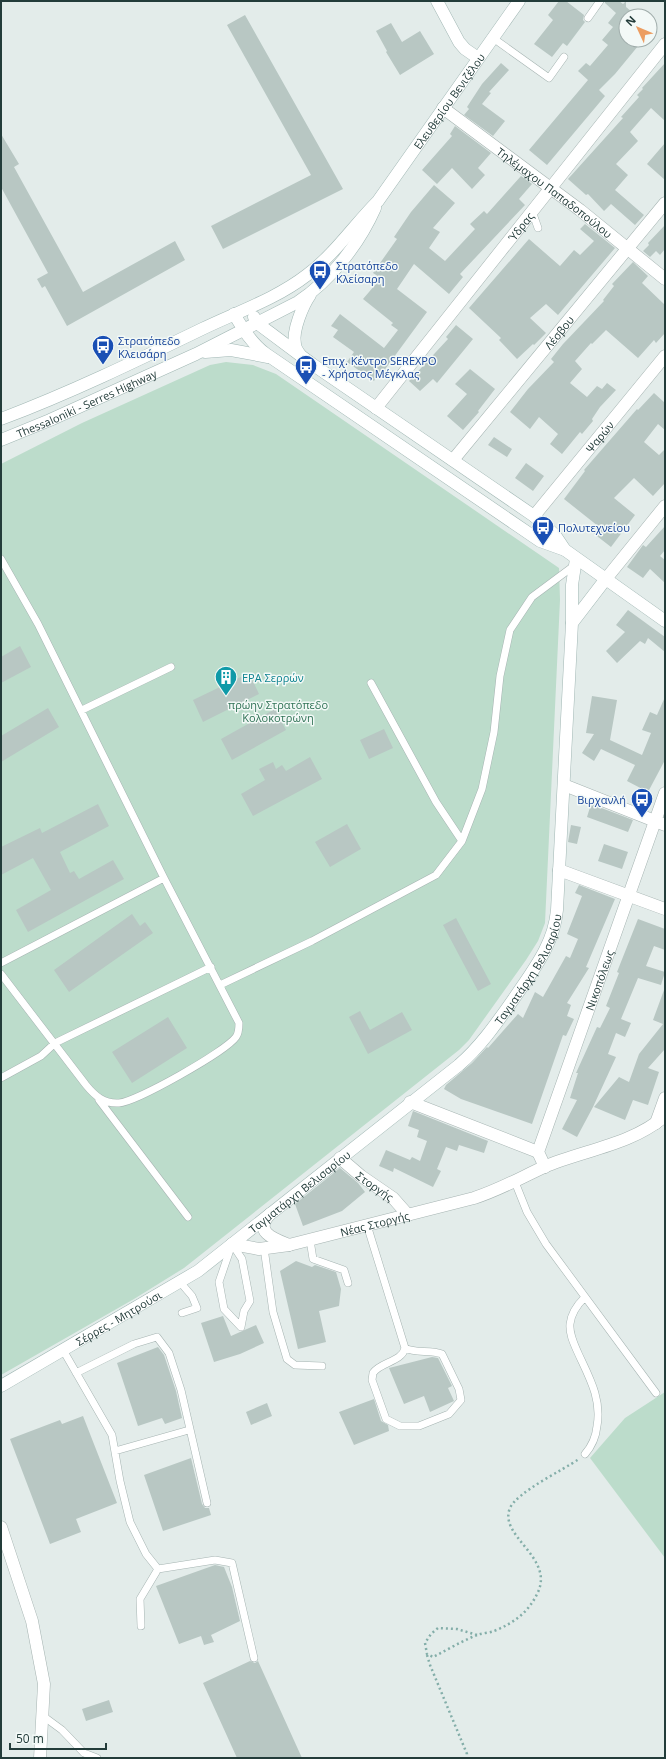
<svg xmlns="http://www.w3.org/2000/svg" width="666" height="1759" viewBox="0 0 666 1759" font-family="'Open Sans',sans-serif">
<rect width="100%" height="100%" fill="#e3ecea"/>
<path fill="#bcdccb" d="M226,362L253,365L276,374L559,568L560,600L545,923L538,941L526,960L469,1040L459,1050L184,1268L134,1299L1,1375V464L82,423L210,365Z
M665,1392V1558L590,1458L625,1418Z"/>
<path fill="#b8c7c3" d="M559,1H566L584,15L583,20L585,22L567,46L563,43L552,57L534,44L553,20L548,15Z
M605,1H619L623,4L626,1V7L637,16H626V40H643L615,74L599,90L605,96L547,165L529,150L588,80L578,71L586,63L590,66L608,45L602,40L613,27L608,23L616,13L605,3Z
M245,15L343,189L223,249L211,226L311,175L227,25Z
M391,23L402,42L420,31L434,54L400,75L386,52L387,51L376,31Z
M501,63L509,70L489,92L491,93L482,104L505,121L493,136L464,115L469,109L467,107L482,84Z
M665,63V121L651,108L630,132L638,141L616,164L628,175L615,190L644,215L635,225L611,204L604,211L588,194L586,195L568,179L623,118L621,117L639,97L637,95L643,89L642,88Z
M455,126L491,153L478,168L485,175L472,189L452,168L437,184L422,170L452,136L450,134Z
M1,134L19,164L14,167L83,292L175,241L185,260L67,326L45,286L42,288L37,279L48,273L1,187Z
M665,143V180L647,164Z
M521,176L532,184L519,199L525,205L460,274L463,277L449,294L414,264L397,289L427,312L383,372L381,370L374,381L347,362L354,352L333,337L338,330L331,326L340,314L384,348L398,330L391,325L393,323L363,299L381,278L373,273L397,239L394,237L411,212L434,185L455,203L433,228L440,232L429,248L445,261L475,229L470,224L484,211L487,214Z
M585,224L615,248L558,315L546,304L530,318L546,333L534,345L533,344L517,359L499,340L501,338L469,308L529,239L560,266L574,250L580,255L594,241L580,229Z
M665,225V249L660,255L656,251L650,257L643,251L649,245L648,243Z
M633,262L648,276L642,283L665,305V333L656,343L654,340L638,358L606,330L592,344L591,343L575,361L582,369L570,383L587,397L597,386L602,389L607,383L616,390L600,407L592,419L593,421L582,434L580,432L562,454L550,444L558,434L539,417L530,429L510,412L528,389L554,362L551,359L563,344L604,301L603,300L614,286L612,284Z
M456,325L473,339L437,383L433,379L420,391L409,381L448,339L446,337Z
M470,369L495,389L478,411L479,412L463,430L447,416L467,394L455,384Z
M654,393L665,403V430L658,424L644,442L659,455L665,449V483L653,496L634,478L614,498L635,515L611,547L593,533L598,526L564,499L585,471L584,470L637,409L638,410Z
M494,437L512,449L507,457L488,445Z
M526,463L544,476L533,491L515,478Z
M665,526V550L660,556L665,560V583L650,569L643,578L627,567L643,545L646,547Z
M628,610L665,637V652L648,638L645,644L640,641L617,663L606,651L625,632L616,625Z
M20,646L31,667L1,683V657Z
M249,673L259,694L203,722L193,700Z
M592,696L617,700L610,740L642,755L651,733L642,730L650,712L657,715L665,697V760L648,792L627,781L635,765L601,749L594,761L582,753L594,734L586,733Z
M48,708L59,727L1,762V736Z
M275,709L286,730L232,760L221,739Z
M384,729L393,748L369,759L360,740Z
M310,757L322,779L253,816L241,794L265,780L259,769L273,762L276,769L282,765L286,771Z
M98,804L109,826L60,852L70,873L74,871L79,879L113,860L124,879L28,932L16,910L51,890L33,858L1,875V847L40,828L42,833Z
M591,804L633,820L628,832L587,817Z
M347,824L361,849L330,867L315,842Z
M571,825L581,827L577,844L568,842Z
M604,844L628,852L622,869L598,861Z
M579,885L615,899L586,967L589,968L567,1003L571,1005L567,1016L574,1019L566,1036L563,1035L532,1124L461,1099L444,1089L446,1085L472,1063L487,1047L488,1048L518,1014L523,1018L535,992L543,997L566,956L570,958L578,939L567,934L582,896L575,893Z
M132,914L140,926L145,922L153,933L69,992L54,970Z
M456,918L491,984L478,991L443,925Z
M638,919L665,929V950L654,946L646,966L665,972L661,985L638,978L621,1019L631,1023L625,1037L616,1033L608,1054L616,1057L593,1107L577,1137L562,1129L577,1100L570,1098L578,1073H576L597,1027L600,1028L610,1008L606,1006L619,973L617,972Z
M664,990L665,1049L648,1068L659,1072L648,1105L633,1100L625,1120L594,1107L619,1077L629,1082L639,1054L663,1024L653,1020Z
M360,1011L370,1030L402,1012L412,1030L368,1054L349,1017Z
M168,1017L187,1048L132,1083L112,1052Z
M413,1111L488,1141L484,1153L459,1145L457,1151L446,1147L437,1169L441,1171L433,1187L394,1168L393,1172L379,1166L386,1150L410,1160L412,1157L420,1161L427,1141L417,1137L419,1130L408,1126Z
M340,1168L358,1183L365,1192L342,1211L303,1226L295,1204Z
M296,1261L312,1267L315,1265L336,1272L341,1289L339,1306L319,1311L326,1342L298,1349L280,1271Z
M223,1316L231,1336L256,1325L264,1343L240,1354L214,1362L201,1323Z
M158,1347L164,1355L176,1391L182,1418L165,1424L162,1418L138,1426L117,1363Z
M432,1357L438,1358L452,1386L448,1388L454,1401L430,1412L424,1396L404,1404L389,1368Z
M374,1399L381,1421L388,1425L389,1431L354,1445L339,1412Z
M267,1403L272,1416L251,1425L246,1412Z
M83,1416L117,1503L76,1519L81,1532L50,1544L10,1439L60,1420L62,1424Z
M191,1458L202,1504L205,1508H209L211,1515L163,1531L144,1475Z
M215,1565L224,1567L232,1587L240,1621L211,1635L214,1642L204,1645L201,1636L179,1644L156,1586Z
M250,1661L255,1663L258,1661L302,1758H237L203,1683Z
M109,1700L113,1712L86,1721L82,1709Z"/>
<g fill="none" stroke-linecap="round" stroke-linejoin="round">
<g stroke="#a6b4b2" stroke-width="8">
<path id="lane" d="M588,18L600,1
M493,38L549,78L564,57
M532,211L538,228
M1,559L38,624L164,878L239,1023C239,1028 239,1033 236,1037C225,1052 136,1102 119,1103C104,1104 95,1096 86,1085L1,974
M82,710L171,667
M462,841L482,789L494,732L500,676L510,630L532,597L575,565
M1,963L164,878
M220,985L312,941L436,875L462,841L436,802L371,683
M1,1078L41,1056L55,1043L211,967
M99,1100L188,1217
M515,1182L527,1212L546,1244L656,1393
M367,1225L405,1348C402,1362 380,1362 373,1373L372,1380L386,1419L400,1426H419L449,1414L461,1400L459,1389L442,1354C430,1349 416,1354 405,1348
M310,1240L313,1259L344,1270L348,1283
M232,1244L242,1259L250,1301L244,1311L241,1327L224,1309L219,1282Z
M264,1248L273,1312L287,1359L295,1365L322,1366
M180,1282L192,1296L197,1308L182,1313
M585,1297C578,1304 571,1313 570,1324C569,1334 574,1344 578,1353C589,1377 602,1399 597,1426C596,1436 592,1446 585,1454
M63,1350L112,1435L120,1481L130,1522L146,1554L158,1569L215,1560L232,1563L254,1658
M76,1373L134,1344L157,1337L169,1353L181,1390L207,1503
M115,1451L189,1430
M141,1626L140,1599L158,1569
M43,1716L62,1730L84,1753L97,1758"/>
</g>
<g stroke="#a6b4b2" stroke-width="13">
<g id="street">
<path id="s1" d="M443,108L580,210L665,279"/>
<path id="s2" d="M376,408L665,44"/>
<path id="s3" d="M453,460L665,203"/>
<path id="s4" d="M534,516L665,356"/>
<path d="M605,580L665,506"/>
<path d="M564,785L665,825"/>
<path d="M559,870L665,909"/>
<path d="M410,1102L538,1152"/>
<path d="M656,1123L665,1098"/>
<path id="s5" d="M340,1158L361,1176L393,1198L408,1215"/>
<path id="s6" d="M545,1167L538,1152L665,793"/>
<path d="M270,1214C253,1232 274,1239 289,1245"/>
<path id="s7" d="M232,1244L259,1249L289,1245L474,1198C499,1190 520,1178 544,1167C584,1150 631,1145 665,1116"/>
<path d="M1,1527L32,1621L44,1684L40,1758"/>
</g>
</g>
<g stroke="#a1b7b4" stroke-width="13">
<g id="secondary">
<path d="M437,1L459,42L465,49L478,58"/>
<path d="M234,314C243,329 252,344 266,354L540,541L565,550L665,621"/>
<path d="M254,317L257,323L312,364L534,516L555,535L565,550"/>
<path d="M205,352L231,350L268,357"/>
<path d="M301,356C298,352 295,348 295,344C292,331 303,305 310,295"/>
<path id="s8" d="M1,419C70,393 136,361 202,329C237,312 276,299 307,275C334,255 354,225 378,201L519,1"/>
<path id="s9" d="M1,440L50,420L196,354L298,302C331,280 359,244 375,208"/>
<path d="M572,623V585L576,559"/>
<path id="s10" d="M1,1386L198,1271L459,1065C482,1045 498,1021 515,997C534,969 554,944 557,910L572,623L605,580"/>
</g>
</g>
<path stroke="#84aea9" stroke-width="2.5" stroke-dasharray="2 3" stroke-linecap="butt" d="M477,1635L457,1629L438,1628L431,1634L425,1643L427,1654L433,1657C447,1650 462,1641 477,1635C482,1633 489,1633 494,1631C514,1623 529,1612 538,1592C554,1557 498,1536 510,1508C517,1492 563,1470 579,1459
M427,1655L430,1665L467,1754V1758"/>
<use href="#lane" stroke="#fff" stroke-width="7"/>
<use href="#street" stroke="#fff" stroke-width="12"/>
<use href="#secondary" stroke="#fff" stroke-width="12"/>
</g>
<defs>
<g id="bus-pin" transform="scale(1.15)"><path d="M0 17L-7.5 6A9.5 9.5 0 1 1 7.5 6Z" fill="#1a4fb4" stroke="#f3f9f7"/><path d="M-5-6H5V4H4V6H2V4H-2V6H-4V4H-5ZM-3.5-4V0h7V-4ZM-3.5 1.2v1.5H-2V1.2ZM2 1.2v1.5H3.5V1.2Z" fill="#fff"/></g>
<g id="building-pin" transform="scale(1.15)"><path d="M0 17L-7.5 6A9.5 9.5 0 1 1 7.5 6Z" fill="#0f9aa8" stroke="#f3f9f7"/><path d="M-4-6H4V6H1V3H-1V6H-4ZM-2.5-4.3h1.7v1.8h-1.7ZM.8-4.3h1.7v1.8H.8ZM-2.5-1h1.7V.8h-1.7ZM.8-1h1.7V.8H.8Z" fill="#fff"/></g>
</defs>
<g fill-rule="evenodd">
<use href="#bus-pin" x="320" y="271"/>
<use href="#bus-pin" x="103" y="346"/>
<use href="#bus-pin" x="306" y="366"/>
<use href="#bus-pin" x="543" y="527"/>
<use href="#building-pin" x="226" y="677"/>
<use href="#bus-pin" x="642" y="799"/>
</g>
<g text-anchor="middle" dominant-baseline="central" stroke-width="3" stroke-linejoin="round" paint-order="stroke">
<g font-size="11" fill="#233c3a" stroke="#f3f9f7">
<text stroke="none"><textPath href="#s8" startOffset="564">Ελευθερίου Βενιζέλου</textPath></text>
<text stroke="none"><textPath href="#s1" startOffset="140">Τηλέμαχου Παπαδοπούλου</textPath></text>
<text stroke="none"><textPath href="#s2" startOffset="232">Ύδρας</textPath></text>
<text stroke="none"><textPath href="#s3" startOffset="166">Λέσβου</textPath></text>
<text stroke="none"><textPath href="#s9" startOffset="93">Thessaloniki - Serres Highway</textPath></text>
<text stroke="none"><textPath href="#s4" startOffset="103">Ψαρών</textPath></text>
<text stroke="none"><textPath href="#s10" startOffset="680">Ταγματάρχη Βελισαρίου</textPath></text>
<text stroke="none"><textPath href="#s6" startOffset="199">Νικοπόλεως</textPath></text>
<text stroke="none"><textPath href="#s5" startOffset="45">Στοργής</textPath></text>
<text stroke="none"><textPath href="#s10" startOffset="357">Ταγματάρχη Βελισαρίου</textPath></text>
<text stroke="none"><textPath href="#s7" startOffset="146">Νέας Στοργής</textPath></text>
<text stroke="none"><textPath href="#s10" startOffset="136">Σέρρες - Μητρούσι</textPath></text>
</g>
<g font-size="11" fill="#164399" stroke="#f3f9f7" text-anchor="start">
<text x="336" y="265">Στρατόπεδο<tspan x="336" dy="13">Κλείσαρη</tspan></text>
<text x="118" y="340">Στρατόπεδο<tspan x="118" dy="13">Κλεισάρη</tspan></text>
<text x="322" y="360">Επιχ. Κέντρο SEREXPO<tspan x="322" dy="13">- Χρήστος Μέγκλας</tspan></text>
<text x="558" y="527">Πολυτεχνείου</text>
<text x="626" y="799" text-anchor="end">Βιρχανλή</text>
</g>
<g font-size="11" fill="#0d838f" stroke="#f3f9f7" text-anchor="start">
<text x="242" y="677">ΕΡΑ Σερρών</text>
</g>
<g font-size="11" fill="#2f7255" stroke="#f3f9f7">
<text x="278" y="704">πρώην Στρατόπεδο<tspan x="278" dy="13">Κολοκοτρώνη</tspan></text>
</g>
</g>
<rect width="666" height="1759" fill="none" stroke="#233c3a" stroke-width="4"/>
<g transform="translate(638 28) rotate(314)"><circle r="19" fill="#f3f9f7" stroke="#a0adab"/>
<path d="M0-3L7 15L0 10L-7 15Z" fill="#ec9d61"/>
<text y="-6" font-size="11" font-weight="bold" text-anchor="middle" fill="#233c3a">N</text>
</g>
<path d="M10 1743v6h96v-6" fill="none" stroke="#233c3a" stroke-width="2"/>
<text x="16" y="1743" font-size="12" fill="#233c3a" stroke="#f3f9f7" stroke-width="3" paint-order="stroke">50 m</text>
</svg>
